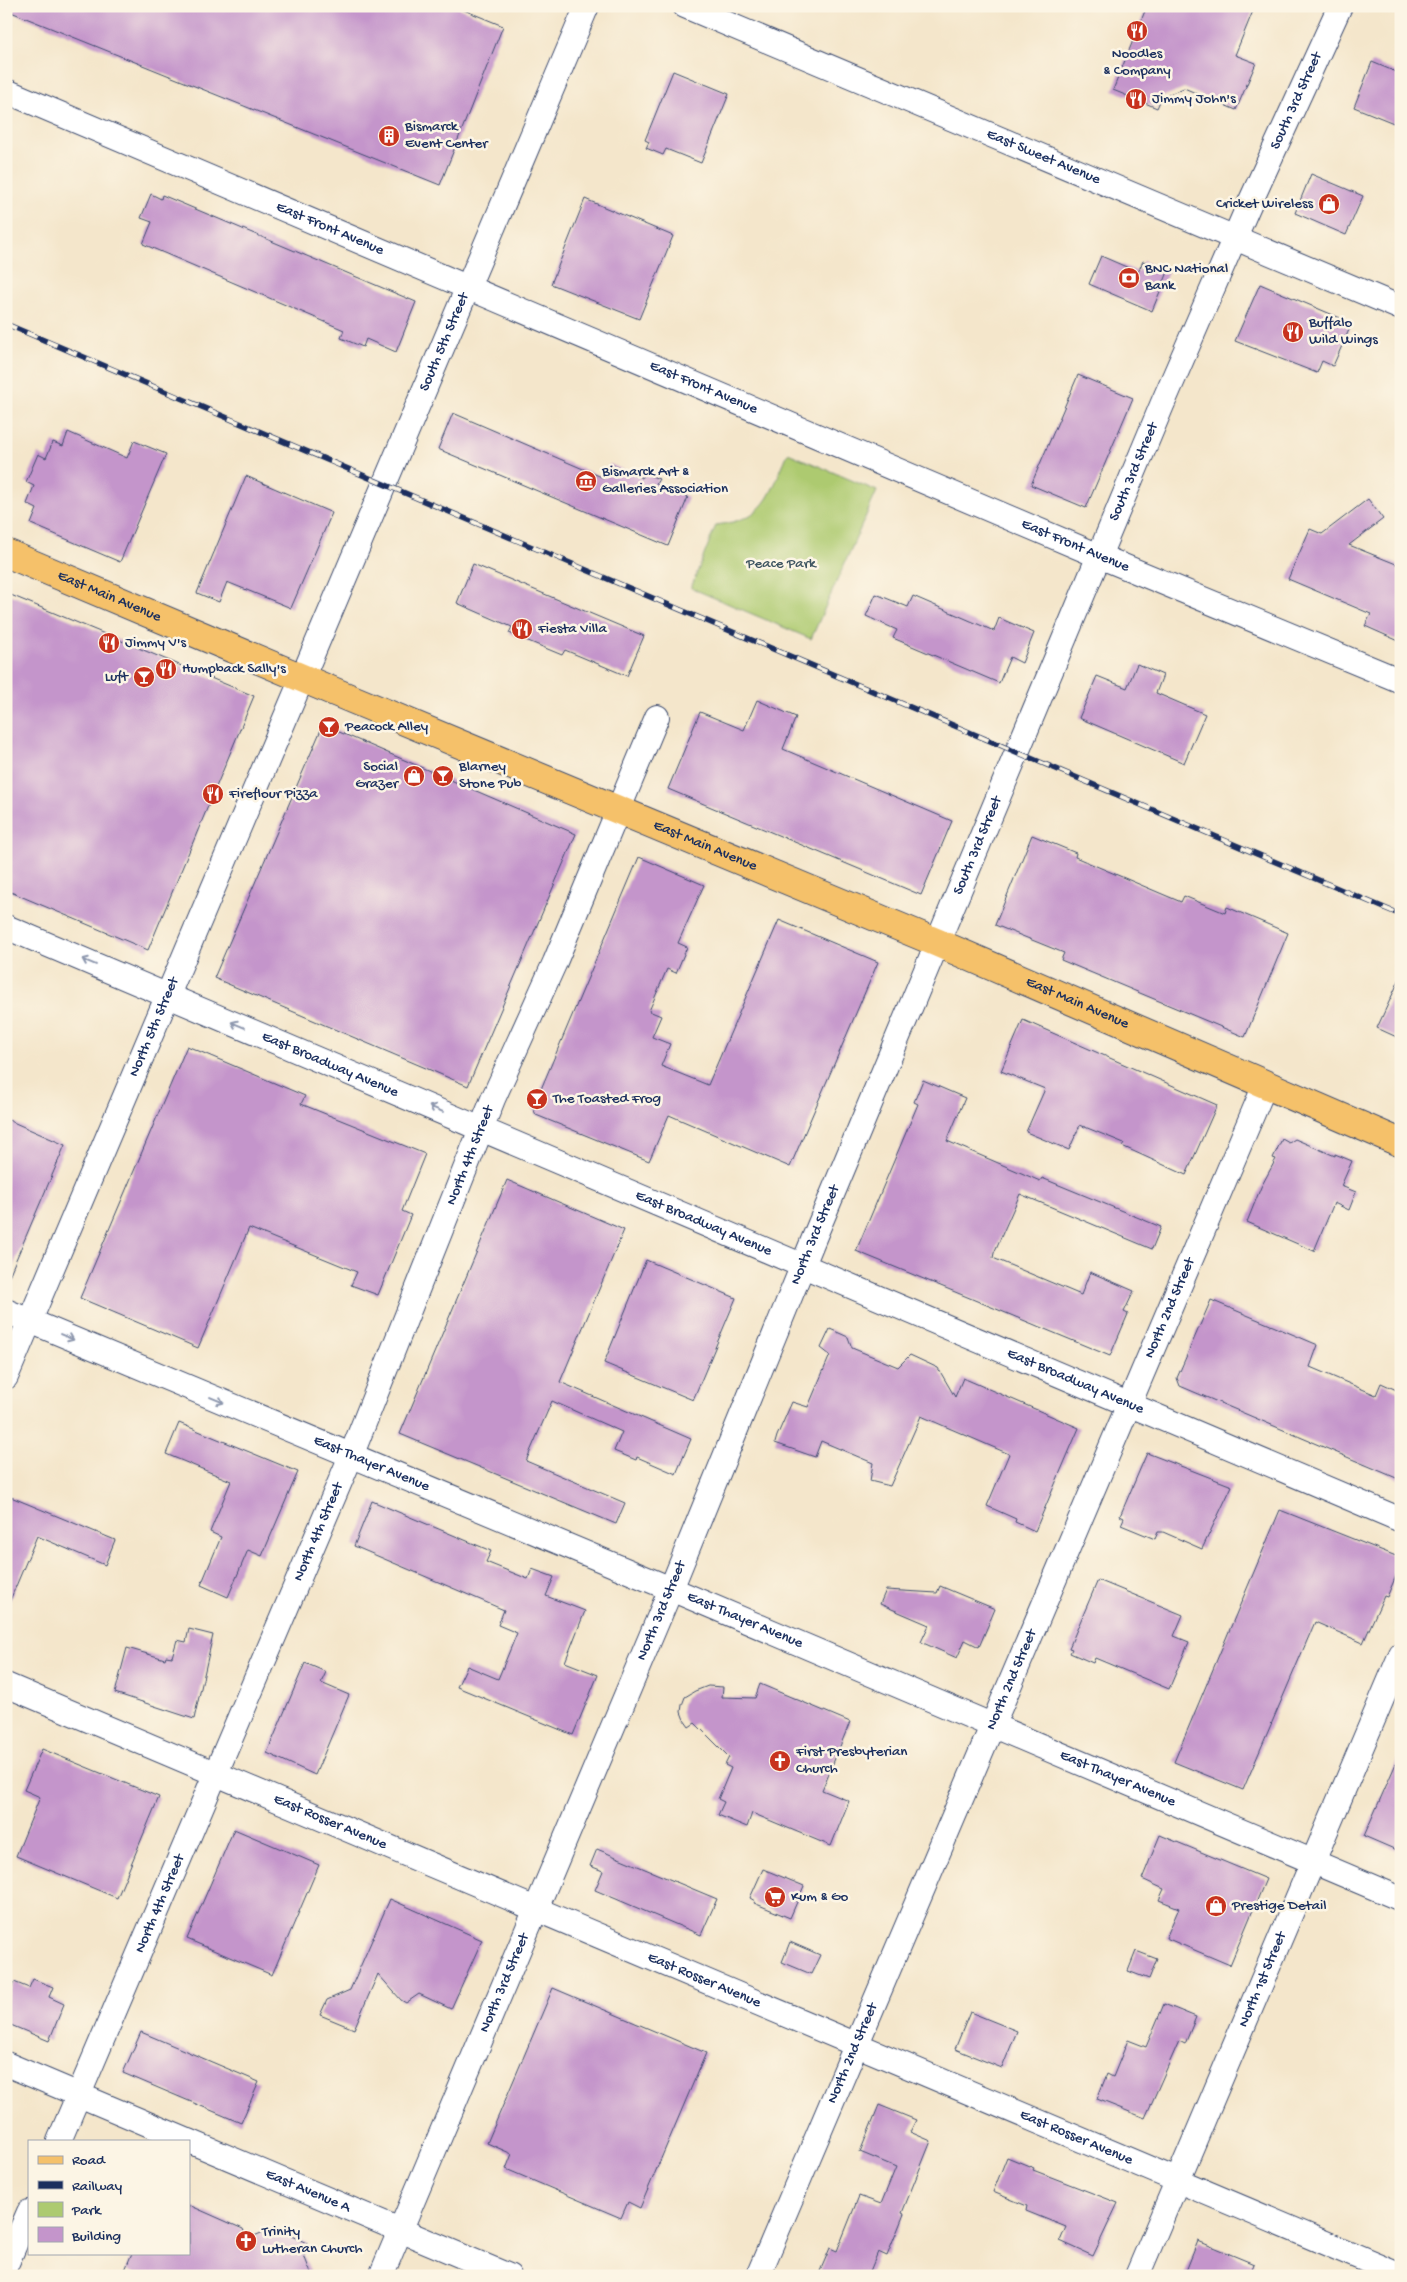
<svg xmlns="http://www.w3.org/2000/svg" width="1407" height="2282" viewBox="0 0 1407 2282" font-family="'Gochi Hand',sans-serif">
<rect width="100%" height="100%" fill="#fcf5e5"/>
<filter id="ink" filterUnits="userSpaceOnUse"><feTurbulence type="fractalNoise" baseFrequency=".02" numOctaves="2"/><feDisplacementMap in="SourceGraphic" scale="10" xChannelSelector="R" yChannelSelector="G"/><feConvolveMatrix kernelMatrix="1 2 1 2 8 2 1 2 1" color-interpolation-filters="sRGB"/></filter>
<filter id="wash" filterUnits="userSpaceOnUse"><feTurbulence type="fractalNoise" baseFrequency=".0096" numOctaves="4" result="noise"/><feDisplacementMap in="SourceGraphic" scale="20" xChannelSelector="R" yChannelSelector="G"/><feGaussianBlur stdDeviation="1.12" result="paint"/><feColorMatrix in="noise" values="0 0 0 0 0 0 0 0 0 0 0 0 0 0 0 0 0 1.4 0 .05"/><feComposite in="paint" operator="in"/></filter>
<g filter="url(#wash)">
<rect width="100%" height="100%" fill="#f4e6cb"/>
<path fill="#adca70" stroke="#647c67" d="M788,453L877,491L811,639L691,588L716,525C767,519 769,496 788,453Z"/>
<g id="blocks">
<path fill="#c495cb" d="M6,6H454L503,26L440,185L6,10Z
M1147,6H1255L1235,55L1256,63L1236,110L1184,88L1162,97L1157,108L1113,90Z
M1372,62L1401,74V126L1354,107Z
M673,71L729,94L701,163L666,149L663,155L646,148L649,142L645,140Z
M1311,174L1363,196L1346,235L1295,213Z
M151,194L161,199L162,195L416,302L396,352L366,339L363,347L341,338L344,330L143,244L152,222L141,218Z
M585,199L673,236L639,319L551,284Z
M1101,256L1138,272L1143,261L1168,272L1152,311L1089,284Z
M1260,284L1352,323L1333,366L1322,361L1317,373L1235,341Z
M1078,375L1133,398L1086,508L1031,485Z
M453,413L604,478L610,464L642,478L644,473L659,479L656,484L688,497L668,546L438,449Z
M68,432L127,458L134,441L166,454L120,562L31,524L37,509L27,504L34,486L26,482L38,454L46,458L53,442L63,446Z
M246,476L332,513L291,608L227,582L219,602L197,593Z
M1368,499L1383,519L1349,545L1401,566V642L1365,626L1371,614L1288,579L1310,529L1322,534Z
M473,564L644,636L627,676L565,650L562,655L509,633L512,627L457,603Z
M6,593L254,696L148,950L6,890Z
M876,594L908,607L913,596L994,631L999,618L1034,633L1022,663L1010,657L999,683L893,638L897,630L866,616Z
M1137,664L1163,675L1156,693L1205,714L1184,763L1079,718L1097,676L1127,688Z
M757,700L796,717L783,749L952,821L921,895L668,789L700,712L744,730Z
M323,725L576,834L468,1086L214,978Z
M1032,835L1076,853L1075,857L1181,902L1184,896L1225,913L1227,907L1288,933L1245,1037L1061,960L1064,953L995,925Z
M639,857L704,885L678,943L687,947L676,973L667,969L649,1011L661,1016L652,1037L670,1044L661,1066L708,1085L779,920L878,962L790,1167L669,1115L649,1161L536,1115L533,1108Z
M1401,976V1039L1377,1028Z
M1023,1020L1217,1105L1186,1175L1122,1146L1124,1143L1080,1125L1069,1150L1026,1132L1045,1089L1001,1071Z
M187,1046L305,1096L301,1104L425,1154L402,1211L411,1215L378,1295L351,1285L357,1272L249,1228L198,1348L80,1298Z
M923,1080L965,1098L947,1141L1040,1181L1042,1178L1161,1227L1152,1249L1020,1194L994,1253L993,1258L1081,1295L1090,1272L1134,1291L1124,1312L1128,1314L1110,1356L856,1251L918,1104L914,1102Z
M6,1119L65,1145L6,1283Z
M1282,1139L1289,1143L1295,1139L1335,1156V1154L1352,1161L1341,1186L1356,1192L1349,1210L1334,1203L1314,1251L1247,1222L1261,1187L1276,1159L1273,1158Z
M507,1180L624,1230L560,1382L691,1439L676,1474L637,1457L636,1460L614,1451L622,1432L552,1401L526,1461L625,1503L616,1524L400,1434Z
M646,1260L736,1298L693,1400L604,1363Z
M1211,1300L1318,1345L1310,1367L1376,1395L1381,1383L1401,1392V1480L1180,1386L1177,1378Z
M830,1329L848,1337L852,1348L898,1367L910,1355L938,1368L955,1397L963,1378L1079,1428L1035,1531L1015,1522L1016,1519L987,1506L1009,1454L921,1416L890,1486L870,1481L873,1463L821,1441L815,1457L775,1443L777,1436L792,1402L808,1407L830,1355L821,1348Z
M179,1423L298,1472L262,1556L248,1550L228,1597L201,1585L221,1537L210,1532L231,1481L166,1454Z
M1147,1453L1232,1486L1202,1549L1163,1532H1158L1155,1539L1121,1525L1124,1518L1120,1516Z
M6,1495L115,1540L105,1565L37,1536L6,1610Z
M372,1501L491,1551L486,1562L528,1579L532,1569L554,1577L546,1596L585,1611L565,1662L598,1675L573,1735L457,1687L467,1666L498,1679L517,1633L498,1625L504,1610L354,1546Z
M1280,1510L1401,1558V1564L1387,1597L1384,1596L1363,1643L1315,1622L1243,1790L1174,1762Z
M1098,1580L1183,1615L1174,1636L1189,1642L1169,1689L1095,1658L1093,1663L1070,1653L1072,1649L1069,1648Z
M940,1586L995,1609L979,1647L965,1640L957,1658L921,1642L929,1625L880,1604L886,1590L937,1593Z
M189,1629L213,1635L194,1719L115,1693L127,1648L165,1659L166,1656L172,1657L177,1640L186,1642Z
M305,1663L326,1672L321,1683L349,1695L315,1775L267,1753Z
M760,1684L850,1722L822,1790L849,1801L831,1846L752,1813L747,1827L718,1815L724,1802L718,1799L731,1768L725,1765L729,1757L695,1723L689,1727L684,1720L681,1712L682,1705L685,1697L695,1691L708,1686L723,1687L722,1697L755,1698Z
M42,1749L159,1797L117,1898L16,1856L40,1797L24,1790Z
M1401,1752V1852L1364,1836Z
M234,1829L319,1865L272,1975L187,1939Z
M1160,1835L1266,1879L1230,1965L1166,1938L1179,1908L1159,1900L1164,1889L1142,1879Z
M597,1849L717,1899L701,1935L595,1890L603,1871L590,1866Z
M763,1869L804,1886L790,1918L754,1903L755,1901L750,1898Z
M390,1899L482,1940L451,2009L419,1994L406,2003L401,2000L378,1974L354,2029L320,2015L327,2000L350,1990Z
M790,1942L820,1955L811,1974L782,1962Z
M1136,1951L1157,1959L1149,1979L1128,1971Z
M33,1979L53,1987L49,1997L64,2004L49,2041L6,2023V2000L14,1982L29,1988Z
M553,1988L706,2053L640,2208L628,2202L621,2218L506,2169L512,2154L487,2143Z
M1164,2004L1196,2017L1185,2044L1179,2041L1145,2118L1097,2099L1107,2074L1113,2077L1128,2040L1146,2047Z
M970,2012L1017,2031L1002,2068L955,2049Z
M141,2032L259,2082L241,2123L123,2073Z
M879,2105L916,2120L910,2132L931,2141L902,2213L904,2214L887,2256L878,2252L868,2276H818L830,2248L837,2251L859,2196L881,2204L896,2167L860,2152Z
M1007,2157L1034,2168L1033,2170L1118,2203L1093,2256L1060,2241L1066,2227L1026,2211L1027,2206L993,2192Z
M189,2205L243,2229L247,2239L273,2228L307,2243L303,2253L312,2276H141L125,2270L132,2253H189Z
M1198,2241L1254,2264L1249,2276H1184Z"/>
</g>
</g>
<g filter="url(#ink)">
<use href="#blocks" fill-opacity="0" stroke="#3c4a6e" stroke-width="1"/>
<g fill="none" stroke-linecap="round" stroke-linejoin="round">
<g stroke="#3c4a6e" stroke-width="26">
<g id="minor">
<path id="s1" d="M685,6L1401,308"/>
<path id="s2" d="M6,91L1099,556L1401,681"/>
<path id="s3" d="M6,927L1401,1520"/>
<path id="s4" d="M6,1311L671,1589L1401,1899"/>
<path id="s5" d="M6,1377L587,6"/>
<path id="s6" d="M6,1685L1401,2275"/>
<path d="M6,2064L188,2141"/>
<path id="s7" d="M59,2141L351,1456L493,1099L555,962L657,717"/>
<path id="s8" d="M189,2141L509,2276"/>
<path d="M6,2265L29,2212"/>
<path id="s9" d="M381,2276L671,1589L814,1238L1162,405L1248,207L1340,6"/>
<path id="s10" d="M758,2276L1265,1085"/>
<path id="s11" d="M1137,2276L1401,1654"/>
</g>
</g>
<g stroke="#3c4a6e" stroke-width="30">
<g id="major">
<path id="s12" d="M6,553L335,692L938,943L1401,1143"/>
</g>
</g>
<use href="#minor" stroke="#fff" stroke-width="24"/>
<use href="#major" stroke="#f5c16b" stroke-width="28"/>
<g stroke="#1b2f5e" stroke-width="5.5">
<path id="rail" d="M6,324L1401,915"/>
</g>
<use href="#rail" stroke="#fcf5e5" stroke-width="4" stroke-dasharray="11" stroke-linecap="butt"/>
</g>
<defs><path id="oneway-shaft" d="M-6 0H5M1.5-3L5.5 0L1.5 3" fill="none" stroke-width="1.6" stroke-linecap="round" stroke-linejoin="round" transform="scale(1.25)"/></defs>
<g stroke="#8d97ae">
<use href="#oneway-shaft" transform="translate(89 962) rotate(-157)"/>
<use href="#oneway-shaft" transform="translate(238 1025) rotate(-157)"/>
<use href="#oneway-shaft" transform="translate(436 1109) rotate(-157)"/>
<use href="#oneway-shaft" transform="translate(67 1337) rotate(23)"/>
<use href="#oneway-shaft" transform="translate(217 1400) rotate(23)"/>
</g>
</g>
<defs>
<g id="restaurant-disc" transform="scale(1.125)"><circle r="9.5" fill="#c8321e" stroke="#fcf5e5"/><path d="M-5-6h1v4h1v-4h1v4h1v-4h1v5L-1.5 .5V6h-2V.5L-5-1ZM5-6V6H3V1.5H1.5Q1.5-4 5-6Z" fill="#fff"/></g>
<g id="building-disc" transform="scale(1.125)"><circle r="9.5" fill="#c8321e" stroke="#fcf5e5"/><path d="M-4-6H4V6H1V3H-1V6H-4ZM-2.5-4.3h1.7v1.8h-1.7ZM.8-4.3h1.7v1.8H.8ZM-2.5-1h1.7V.8h-1.7ZM.8-1h1.7V.8H.8Z" fill="#fff"/></g>
<g id="shop-disc" transform="scale(1.125)"><circle r="9.5" fill="#c8321e" stroke="#fcf5e5"/><path d="M-5-2.5h2.3a2.7 3.5 0 0 1 5.4 0H5L5.5 6h-11ZM-1.5-2.5h3a1.5 2.3 0 0 0-3 0Z" fill="#fff"/></g>
<g id="bank-disc" transform="scale(1.125)"><circle r="9.5" fill="#c8321e" stroke="#fcf5e5"/><path d="M-6-4H6V4H-6ZM0-2.3a2.3 2.3 0 1 0 0 4.6a2.3 2.3 0 1 0 0-4.6Z" fill="#fff"/></g>
<g id="museum-disc" transform="scale(1.125)"><circle r="9.5" fill="#c8321e" stroke="#fcf5e5"/><path d="M0-6L6-3V-2H-6V-3ZM-5-1h2V3h-2ZM-1-1h2V3h-2ZM3-1h2V3H3ZM-6 4H6V6H-6Z" fill="#fff"/></g>
<g id="bar-disc" transform="scale(1.125)"><circle r="9.5" fill="#c8321e" stroke="#fcf5e5"/><path d="M-6-5H6L.8 .8V4.5H3.5V6h-7V4.5H-.8V.8Z" fill="#fff"/></g>
<g id="church-disc" transform="scale(1.125)"><circle r="9.5" fill="#c8321e" stroke="#fcf5e5"/><path d="M-1.2-6h2.4v3.5h3.3v2.4h-3.3V6h-2.4V-.1h-3.3v-2.4h3.3Z" fill="#fff"/></g>
<g id="supermarket-disc" transform="scale(1.125)"><circle r="9.5" fill="#c8321e" stroke="#fcf5e5"/><path d="M-6-5.5h2.5l.6 2H6L4.5 2H-2.5L-4.4-4H-6ZM-1.5 3.2a1.3 1.3 0 1 0 .1 0ZM3 3.2a1.3 1.3 0 1 0 .1 0Z" fill="#fff"/></g>
</defs>
<g fill-rule="evenodd">
<use href="#restaurant-disc" x="1137" y="31"/>
<use href="#restaurant-disc" x="1136" y="99"/>
<use href="#building-disc" x="389" y="136"/>
<use href="#shop-disc" x="1329" y="204"/>
<use href="#bank-disc" x="1129" y="278"/>
<use href="#restaurant-disc" x="1293" y="332"/>
<use href="#museum-disc" x="586" y="481"/>
<use href="#restaurant-disc" x="522" y="629"/>
<use href="#restaurant-disc" x="109" y="643"/>
<use href="#restaurant-disc" x="166" y="669"/>
<use href="#bar-disc" x="144" y="677"/>
<use href="#bar-disc" x="329" y="727"/>
<use href="#shop-disc" x="414" y="776"/>
<use href="#bar-disc" x="443" y="776"/>
<use href="#restaurant-disc" x="213" y="794"/>
<use href="#bar-disc" x="537" y="1099"/>
<use href="#church-disc" x="780" y="1761"/>
<use href="#supermarket-disc" x="775" y="1897"/>
<use href="#shop-disc" x="1216" y="1906"/>
<use href="#church-disc" x="246" y="2241"/>
</g>
<g text-anchor="middle" dominant-baseline="central" stroke-width="5" stroke-linejoin="round" paint-order="stroke">
<g font-size="15" fill="#1b2f5e" stroke="#fcf5e5" text-anchor="start">
<text x="1137" y="54" text-anchor="middle">Noodles<tspan x="1137" dy="17">&amp; Company</tspan></text>
<text x="1152" y="99">Jimmy John's</text>
<text x="405" y="127">Bismarck<tspan x="405" dy="17">Event Center</tspan></text>
<text x="1313" y="204" text-anchor="end">Cricket Wireless</text>
<text x="1145" y="269">BNC National<tspan x="1145" dy="17">Bank</tspan></text>
<text x="1309" y="323">Buffalo<tspan x="1309" dy="17">Wild Wings</tspan></text>
<text x="602" y="472">Bismarck Art &amp;<tspan x="602" dy="17">Galleries Association</tspan></text>
<text x="538" y="629">Fiesta Villa</text>
<text x="125" y="643">Jimmy V's</text>
<text x="182" y="669">Humpback Sally's</text>
<text x="128" y="677" text-anchor="end">Luft</text>
<text x="345" y="727">Peacock Alley</text>
<text x="398" y="767" text-anchor="end">Social<tspan x="398" dy="17">Grazer</tspan></text>
<text x="459" y="767">Blarney<tspan x="459" dy="17">Stone Pub</tspan></text>
<text x="229" y="794">Fireflour Pizza</text>
<text x="553" y="1099">The Toasted Frog</text>
<text x="796" y="1752">First Presbyterian<tspan x="796" dy="17">Church</tspan></text>
<text x="791" y="1897">Kum &amp; Go</text>
<text x="1232" y="1906">Prestige Detail</text>
<text x="262" y="2232">Trinity<tspan x="262" dy="17">Lutheran Church</tspan></text>
</g>
<g font-size="15" fill="#1b2f5e" stroke="#fcf5e5">
<text stroke="none"><textPath href="#s9" startOffset="2360">South 3rd Street</textPath></text>
<text stroke="none"><textPath href="#s1" startOffset="389">East Sweet Avenue</textPath></text>
<text stroke="none"><textPath href="#s2" startOffset="352">East Front Avenue</textPath></text>
<text stroke="none"><textPath href="#s5" startOffset="1124">South 5th Street</textPath></text>
<text stroke="none"><textPath href="#s2" startOffset="758">East Front Avenue</textPath></text>
<text stroke="none"><textPath href="#s9" startOffset="1955">South 3rd Street</textPath></text>
<text stroke="none"><textPath href="#s2" startOffset="1162">East Front Avenue</textPath></text>
<text stroke="none"><textPath href="#s12" startOffset="112">East Main Avenue</textPath></text>
<text stroke="none"><textPath href="#s12" startOffset="758">East Main Avenue</textPath></text>
<text stroke="none"><textPath href="#s9" startOffset="1550">South 3rd Street</textPath></text>
<text stroke="none"><textPath href="#s12" startOffset="1162">East Main Avenue</textPath></text>
<text stroke="none"><textPath href="#s5" startOffset="380">North 5th Street</textPath></text>
<text stroke="none"><textPath href="#s3" startOffset="352">East Broadway Avenue</textPath></text>
<text stroke="none"><textPath href="#s7" startOffset="1068">North 4th Street</textPath></text>
<text stroke="none"><textPath href="#s3" startOffset="758">East Broadway Avenue</textPath></text>
<text stroke="none"><textPath href="#s9" startOffset="1128">North 3rd Street</textPath></text>
<text stroke="none"><textPath href="#s10" startOffset="1052">North 2nd Street</textPath></text>
<text stroke="none"><textPath href="#s3" startOffset="1162">East Broadway Avenue</textPath></text>
<text stroke="none"><textPath href="#s4" startOffset="396">East Thayer Avenue</textPath></text>
<text stroke="none"><textPath href="#s7" startOffset="662">North 4th Street</textPath></text>
<text stroke="none"><textPath href="#s9" startOffset="722">North 3rd Street</textPath></text>
<text stroke="none"><textPath href="#s4" startOffset="801">East Thayer Avenue</textPath></text>
<text stroke="none"><textPath href="#s10" startOffset="648">North 2nd Street</textPath></text>
<text stroke="none"><textPath href="#s4" startOffset="1206">East Thayer Avenue</textPath></text>
<text stroke="none"><textPath href="#s6" startOffset="352">East Rosser Avenue</textPath></text>
<text stroke="none"><textPath href="#s7" startOffset="258">North 4th Street</textPath></text>
<text stroke="none"><textPath href="#s11" startOffset="322">North 1st Street</textPath></text>
<text stroke="none"><textPath href="#s6" startOffset="758">East Rosser Avenue</textPath></text>
<text stroke="none"><textPath href="#s9" startOffset="318">North 3rd Street</textPath></text>
<text stroke="none"><textPath href="#s10" startOffset="242">North 2nd Street</textPath></text>
<text stroke="none"><textPath href="#s6" startOffset="1162">East Rosser Avenue</textPath></text>
<text stroke="none"><textPath href="#s8" startOffset="129">East Avenue A</textPath></text>
</g>
<g font-size="15" fill="#405662" stroke="#fcf5e5">
<text x="781" y="564">Peace Park</text>
</g>
</g>
<rect width="1407" height="2282" fill="none" stroke="#fcf5e5" stroke-width="25"/>
<rect x="28" y="2140" width="162" height="115" fill="#fcf5e5" stroke="#a2a6af"/>
<rect x="38" y="2156" width="25" height="8" fill="#f5c16b" stroke="#a2a6af"/>
<text x="72" y="2164" font-size="15" fill="#1b2f5e">Road</text>
<rect x="38" y="2181" width="25" height="8" fill="#1b2f5e" stroke="#a2a6af"/>
<text x="72" y="2190" font-size="15" fill="#1b2f5e">Railway</text>
<rect x="38" y="2202" width="25" height="15" fill="#adca70" stroke="#a2a6af"/>
<text x="72" y="2214" font-size="15" fill="#1b2f5e">Park</text>
<rect x="38" y="2227" width="25" height="15" fill="#c495cb" stroke="#a2a6af"/>
<text x="72" y="2240" font-size="15" fill="#1b2f5e">Building</text>
</svg>
